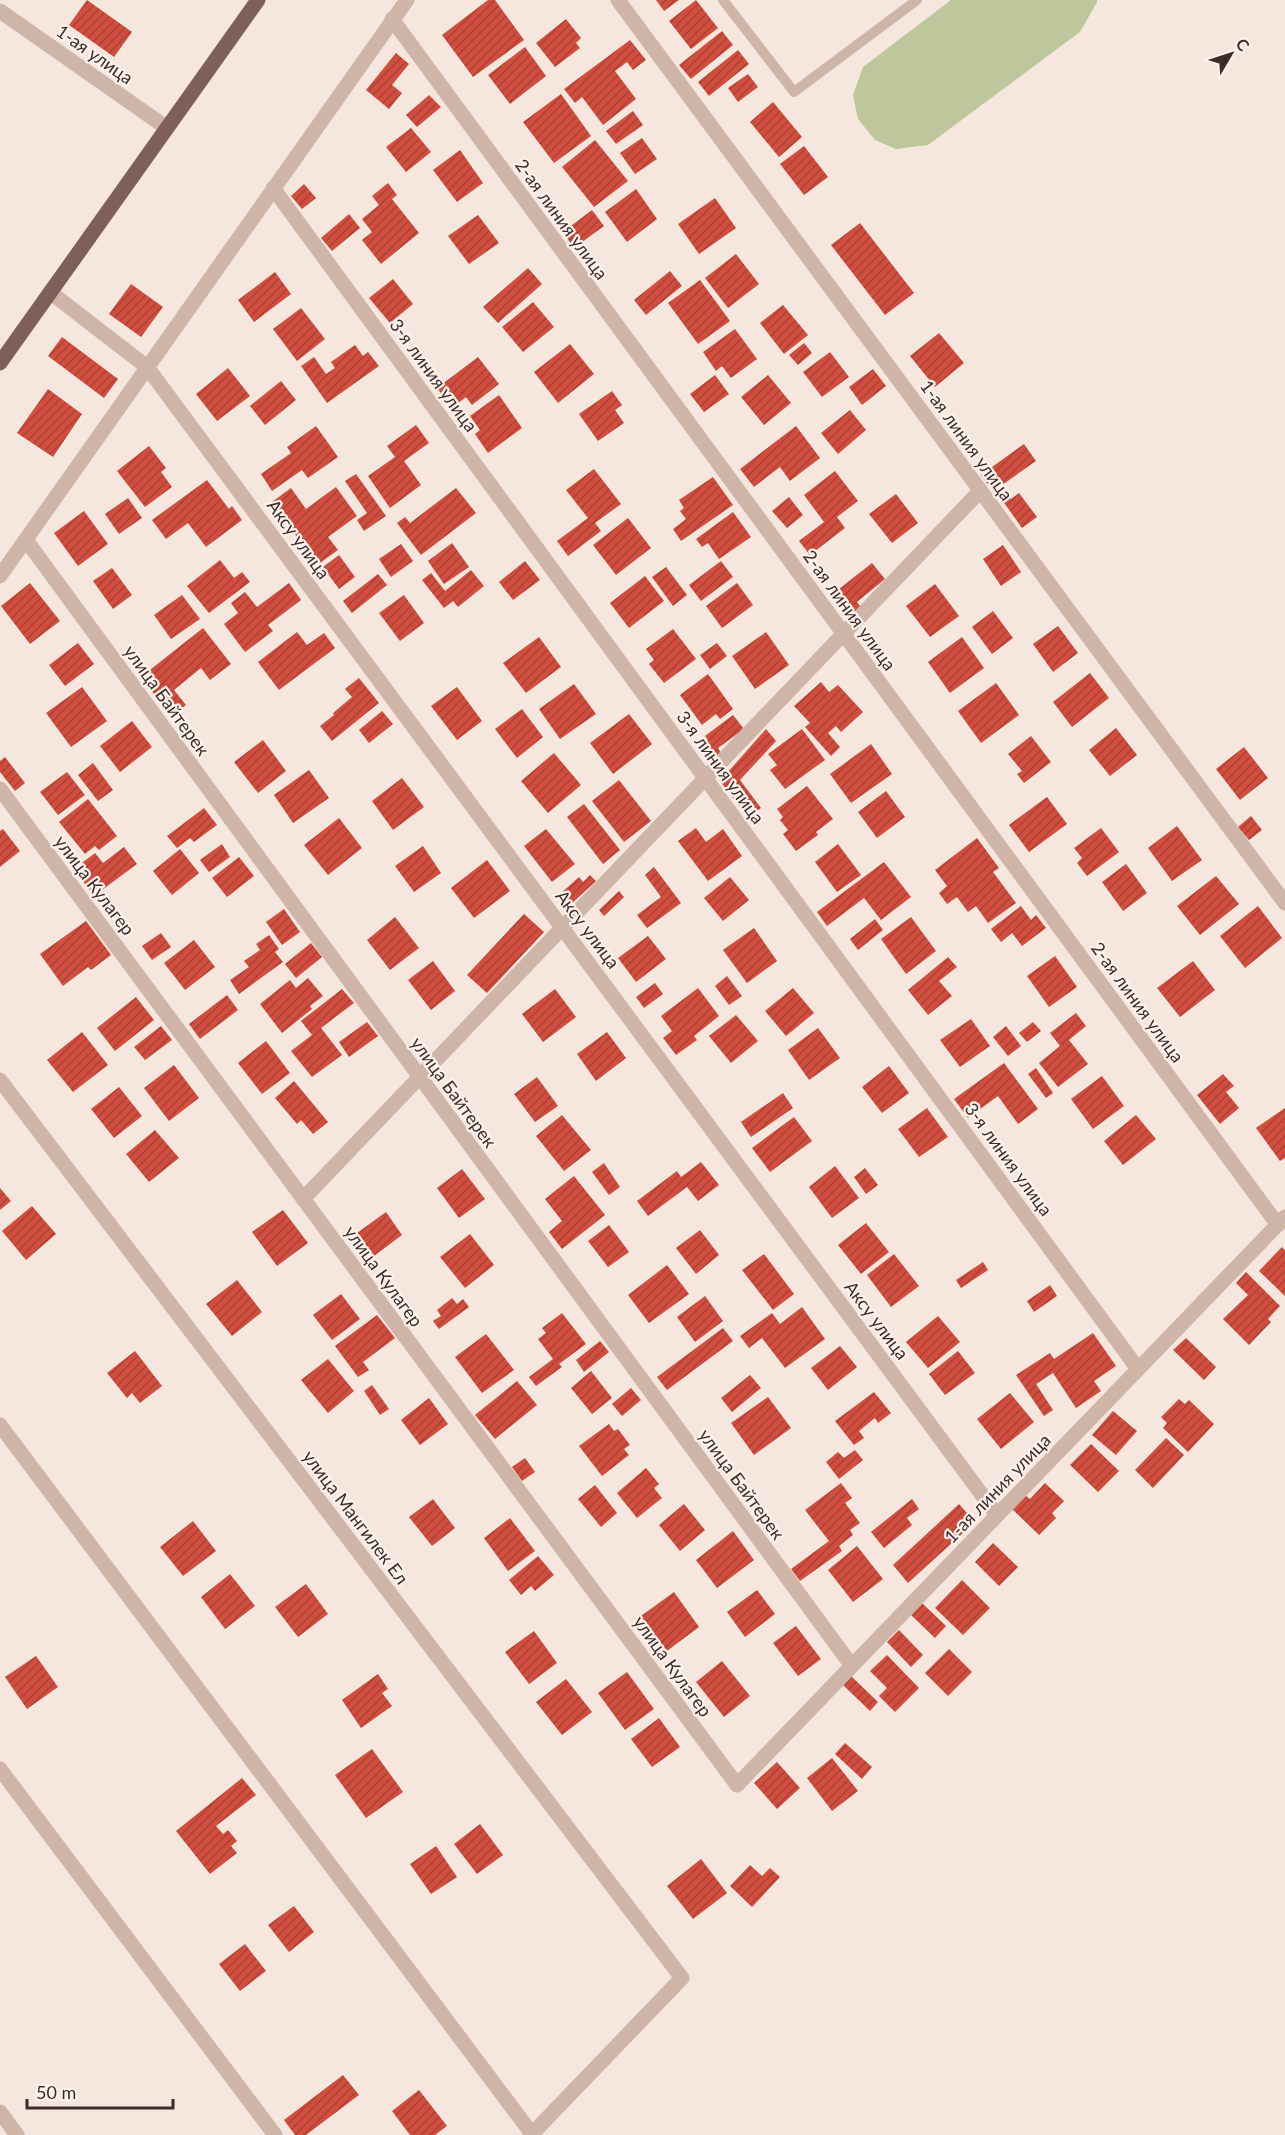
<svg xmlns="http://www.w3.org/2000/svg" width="1285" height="2135" viewBox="0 0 1285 2135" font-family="Lato,sans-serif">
<defs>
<pattern id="building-hatch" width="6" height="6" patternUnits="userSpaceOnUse" patternTransform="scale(1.5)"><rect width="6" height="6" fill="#d14e3f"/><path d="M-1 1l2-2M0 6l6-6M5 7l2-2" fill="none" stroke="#ab4135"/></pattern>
</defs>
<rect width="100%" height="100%" fill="#f5e7de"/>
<path fill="#bec69c" d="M951,0H1097V2L1080,32L928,145L896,149L875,140L858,119L853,95L863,67Z"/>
<path fill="url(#building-hatch)" d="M87,0L132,32L114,57L69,25Z
M488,0H495L524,40L473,77L442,35Z
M656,0H679L664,11Z
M696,0L718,28L691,49L669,21Z
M566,19L581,38L576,43L580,48L555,67L536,43Z
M722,31L733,45L691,79L679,65Z
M630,40L646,60L633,70L627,62L615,71L636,99L603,125L582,97L575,103L564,89Z
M525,47L546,76L510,104L488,75Z
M738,50L749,64L709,96L698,82Z
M396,53L409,64L392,85L402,93L389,109L366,90Z
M748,74L758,87L738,102L728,88Z
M561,94L591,136L554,163L523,122Z
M429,95L441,107L417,127L406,115Z
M773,102L802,137L779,157L750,122Z
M633,111L643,125L616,144L606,131Z
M411,128L431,152L406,172L386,147Z
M642,138L657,159L635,174L620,153Z
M595,140L628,181L594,207L562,167Z
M804,146L828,177L804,195L780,164Z
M460,150L483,183L457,202L433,170Z
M388,183L397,195L392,199L419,233L381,264L362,240L372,232L362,219L379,205L372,196Z
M304,184L316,198L302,209L291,196Z
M636,189L657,219L627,242L605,212Z
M715,198L736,228L699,254L678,224Z
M592,210L604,226L574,248L563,232Z
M349,214L360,228L332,251L321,238Z
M478,215L499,243L469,264L448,236Z
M860,223L914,293L885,315L831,245Z
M736,254L759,284L728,308L705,278Z
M528,268L542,284L498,323L483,307Z
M670,271L682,286L646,315L634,300Z
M275,272L291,294L254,322L238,300Z
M393,279L413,304L390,323L369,298Z
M700,280L730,321L698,344L668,303Z
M131,284L163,307L141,337L109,314Z
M533,302L554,327L523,352L502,327Z
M783,305L808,335L784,354L760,323Z
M301,308L325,339L297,361L273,329Z
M735,329L757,359L731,378L722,366L716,371L703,352Z
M939,333L964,363L935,387L910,356Z
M62,337L118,379L104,398L48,356Z
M804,343L812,353L798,365L789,355Z
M570,344L594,374L558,403L534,372Z
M355,345L363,356L368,352L379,366L327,403L301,366L314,357L326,374L335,368L331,362Z
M830,352L849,377L822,397L803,372Z
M478,357L499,384L472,405L466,397L452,408L437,388Z
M228,368L250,396L217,421L196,394Z
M873,369L886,386L862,405L849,387Z
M715,375L729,394L704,412L690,394Z
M768,375L791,403L764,425L741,397Z
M281,381L296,400L265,425L250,406Z
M48,389L82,414L53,457L17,433Z
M612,391L622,405L615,410L624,423L598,441L579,414Z
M499,395L522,428L488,453L475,434L480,430L470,416Z
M850,410L866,430L838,454L821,433Z
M416,425L429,443L404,461L421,485L390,508L368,476L395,457L387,446Z
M316,426L338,457L308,478L302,470L272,491L261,474L291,453L287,447Z
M796,426L820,458L790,481L780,467L754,487L740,469Z
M1024,444L1036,461L1002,485L997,479L989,486L981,475Z
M149,446L166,468L161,472L172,487L145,507L117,471Z
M594,469L621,504L595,523L601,531L568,556L557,541L588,518L566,490Z
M835,471L858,501L837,517L845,528L810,555L799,541L824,522L804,495Z
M356,474L386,516L364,531L357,520L367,513L345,481Z
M713,477L733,505L681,541L673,529L686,519L680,511L684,508L679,500Z
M207,480L229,509L232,506L242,520L206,547L188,523L166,539L152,520Z
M336,487L357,516L328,537L338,550L317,565L272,502L291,488L306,509Z
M456,488L476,513L421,555L397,523L405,517L410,523Z
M1006,492L1011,499L1019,493L1037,517L1022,528L1000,497Z
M896,494L918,523L892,543L869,514Z
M789,497L803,515L787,528L772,511Z
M128,498L142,518L119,534L105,514Z
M84,511L108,544L78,566L54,533Z
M733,512L751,537L719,559L708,543L702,547L696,539Z
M628,518L651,548L616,575L593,545Z
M452,543L469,567L444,584L428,561Z
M401,544L413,561L391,577L379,559Z
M1003,545L1021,572L1001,586L983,559Z
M339,555L355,577L339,589L323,567Z
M220,560L234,578L242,572L250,582L209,613L187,586Z
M525,561L540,580L513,600L499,582Z
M721,561L733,577L701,601L689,585Z
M872,563L885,579L857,602L861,607L850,615L834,593Z
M666,567L687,595L673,606L652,577Z
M112,568L132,595L113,609L93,581Z
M471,570L484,586L458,607L453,601L444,608L422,580L431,573L445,591Z
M378,574L387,585L352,613L343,601Z
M645,576L664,601L629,628L610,603Z
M30,583L60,621L30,644L1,606Z
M289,583L301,600L268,625L273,631L245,652L224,624L238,613L231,603L245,592L257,607Z
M737,583L753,605L722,628L706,606Z
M935,584L959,616L930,637L906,606Z
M182,595L200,619L171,639L154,615Z
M404,595L424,623L400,641L379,613Z
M993,611L1013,638L992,654L972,627Z
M1058,626L1078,653L1053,672L1033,644Z
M203,628L231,664L210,680L201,668L174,690L186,705L171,716L141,677Z
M673,629L696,659L664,683L649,664L654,660L646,649Z
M297,632L307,645L324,633L335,648L279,690L258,662Z
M766,632L789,665L755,689L732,656Z
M539,637L561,667L526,693L503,663Z
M962,637L984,668L950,693L928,662Z
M78,643L94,664L65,686L49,665Z
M717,643L727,656L710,669L700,655Z
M1090,673L1109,698L1072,727L1053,702Z
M708,674L733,709L720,719L716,714L702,725L680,695Z
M359,678L379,703L332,741L320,726L334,715L333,713L352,697L345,689Z
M821,682L829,692L838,685L863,712L841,732L836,726L828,733L840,747L831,756L805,727L810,723L794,706Z
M996,683L1019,715L981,743L958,711Z
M574,684L596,714L560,739L539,709Z
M82,687L107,721L71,747L46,713Z
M457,687L482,721L457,740L431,706Z
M522,709L543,737L517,758L495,729Z
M382,711L393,724L369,743L359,730Z
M629,714L652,744L613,774L590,743Z
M733,715L744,729L718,748L721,753L709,761L698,747L708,740L705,736Z
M132,721L152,747L120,772L100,746Z
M1116,728L1137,755L1110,776L1089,750Z
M766,729L776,741L740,780L761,808L748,818L720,781Z
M802,729L825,760L785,789L770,770L777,765L768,754Z
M1031,736L1051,762L1024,783L1017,774L1022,771L1008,754Z
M263,740L286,771L258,793L234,762Z
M871,744L892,774L851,803L830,774Z
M1244,747L1268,778L1240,800L1216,769Z
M554,753L581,785L548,813L521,781Z
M5,757L25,783L15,791L0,772V761Z
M93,763L113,790L98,801L78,775Z
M309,770L329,798L293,823L274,795Z
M67,772L85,795L58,815L40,792Z
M402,778L424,807L393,830L372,801Z
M619,780L651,821L624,842L592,801Z
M807,786L833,819L816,832L818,835L796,851L783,834L788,830L780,820L783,817L777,809Z
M886,791L905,817L877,838L858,812Z
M1047,797L1067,824L1029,852L1009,825Z
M88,799L117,836L99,850L95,846L85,854L59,822Z
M584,804L620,850L603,864L567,817Z
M204,808L217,825L194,842L190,838L177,848L167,836Z
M1251,816L1262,830L1249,840L1238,827Z
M339,818L362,848L328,875L304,845Z
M1177,826L1202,860L1172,881L1148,848Z
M696,828L706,842L723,829L742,856L708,881L678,841Z
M1101,828L1119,852L1087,876L1077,863L1082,858L1074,848Z
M3,829L20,851L0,867V831Z
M546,829L575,864L552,882L524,846Z
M977,838L999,868L993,872L1016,903L988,923L976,906L968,912L957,897L947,904L939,893L947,886L935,870Z
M222,844L230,857L209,872L200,860Z
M838,844L861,875L837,892L815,862Z
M423,846L441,873L414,892L395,866Z
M124,847L137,864L94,896L74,869L95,853L103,863Z
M180,849L199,873L172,895L153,871Z
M239,857L254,876L227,897L212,878Z
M487,860L510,891L474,918L451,888Z
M884,862L911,897L881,920L864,898L827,926L817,912Z
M1126,864L1147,893L1123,911L1102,882Z
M654,867L681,903L647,928L637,915L661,897L645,875Z
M590,875L596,881L569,906L559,895L579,877L583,882Z
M1216,876L1239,904L1200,935L1177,906Z
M730,877L749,900L723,921L704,898Z
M619,891L624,897L604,916L599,910Z
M1021,906L1031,920L1036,915L1046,928L1022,946L1012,933L1001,942L991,929Z
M1258,906L1282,938L1245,968L1220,936Z
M284,909L300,932L282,945L266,922Z
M524,914L544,932L487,993L467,975Z
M395,917L419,948L390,970L367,940Z
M911,917L936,951L906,974L881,939Z
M875,919L883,930L858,950L850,939Z
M86,921L111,955L91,970L88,967L63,986L40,954Z
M754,928L777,961L747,983L723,950Z
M161,933L171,947L152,960L142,946Z
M269,935L279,949L275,952L283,962L239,994L230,980L249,967L244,961L260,950L256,944Z
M648,936L666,959L636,982L618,958Z
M194,940L215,967L185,990L164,963Z
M311,943L322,957L296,978L285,964Z
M1055,956L1077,987L1049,1007L1027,976Z
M948,957L957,967L939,981L952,996L928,1015L908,990Z
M433,961L455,991L431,1010L408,980Z
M1193,961L1215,990L1180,1017L1157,988Z
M727,976L742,996L729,1005L715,986Z
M308,978L323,996L310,1006L312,1009L282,1033L260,1004L290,980L296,988Z
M655,983L663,994L644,1008L636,997Z
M698,988L719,1016L694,1036L697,1040L676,1055L663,1038L672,1031L661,1016Z
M793,988L814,1013L786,1036L765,1011Z
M342,989L354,1003L321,1028L342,1055L312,1077L291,1051L312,1035L301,1021Z
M555,989L576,1017L543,1042L522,1014Z
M227,995L238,1010L200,1039L189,1024Z
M136,997L154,1020L115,1051L97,1028Z
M1076,1013L1086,1026L1069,1040L1088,1064L1058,1087L1039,1063L1060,1046L1050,1033Z
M736,1015L758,1041L731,1063L709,1036Z
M971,1019L990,1046L960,1067L940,1040Z
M367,1022L378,1036L349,1057L339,1042Z
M1033,1022L1041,1031L1027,1042L1019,1033Z
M161,1026L172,1040L145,1060L134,1047Z
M1006,1026L1021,1046L1008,1056L993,1037Z
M818,1028L840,1058L809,1080L788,1050Z
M82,1032L108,1065L73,1092L47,1060Z
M607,1032L626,1058L596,1081L577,1054Z
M266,1041L290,1073L262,1094L238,1063Z
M1004,1063L1038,1109L1018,1124L998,1096L968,1118L954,1099Z
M174,1065L199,1098L169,1121L144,1088Z
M889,1066L909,1093L882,1113L862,1087Z
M1036,1068L1053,1093L1046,1098L1028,1074Z
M1223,1074L1234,1086L1226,1092L1239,1108L1220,1124L1197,1095Z
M1102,1076L1124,1106L1093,1129L1071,1099Z
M537,1077L558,1106L535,1122L514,1094Z
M294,1081L328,1122L313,1134L301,1120L297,1124L275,1098Z
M119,1087L142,1116L114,1138L91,1109Z
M783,1093L793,1108L751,1137L741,1122Z
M927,1108L948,1137L919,1157L898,1129Z
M1285,1108V1158L1280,1161L1256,1128Z
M562,1115L591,1150L564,1171L536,1136Z
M1136,1115L1156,1139L1123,1165L1104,1141Z
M794,1117L812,1141L770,1172L752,1148Z
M155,1130L179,1158L149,1182L126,1154Z
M701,1162L719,1185L698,1201L687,1187L648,1216L637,1201L677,1171L681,1177Z
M604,1163L620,1187L609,1195L592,1172Z
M835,1166L859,1198L832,1218L809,1187Z
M865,1168L878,1185L866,1194L854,1177Z
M462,1169L485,1199L459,1218L437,1188Z
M574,1176L605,1215L562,1249L549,1232L562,1221L545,1199Z
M0,1188L11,1201L0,1210Z
M32,1206L56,1234L26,1260L2,1231Z
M283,1210L308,1243L277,1266L252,1232Z
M386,1212L402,1235L374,1256L357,1233Z
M866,1223L889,1252L861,1274L838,1245Z
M609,1225L629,1252L608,1267L588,1241Z
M700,1230L719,1255L696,1274L676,1248Z
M470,1234L494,1265L465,1288L440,1257Z
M1282,1247L1285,1250V1296L1259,1271Z
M764,1254L794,1294L773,1310L742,1270Z
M894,1254L919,1286L891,1307L867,1275Z
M983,1262L988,1270L961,1288L956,1280Z
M667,1265L689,1294L649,1323L628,1295Z
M1246,1272L1280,1306L1268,1319L1271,1322L1249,1345L1223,1319L1248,1295L1236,1283Z
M237,1280L262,1312L232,1336L206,1304Z
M1050,1285L1057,1296L1034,1312L1027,1301Z
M341,1294L360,1319L332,1340L313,1315Z
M705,1296L723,1321L695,1342L677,1317Z
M452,1298L457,1304L463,1299L469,1307L439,1329L433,1321L441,1316L437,1310Z
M802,1307L825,1339L785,1368L762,1338L749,1348L740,1336L772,1313L780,1324Z
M562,1313L586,1344L559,1364L562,1367L536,1386L529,1377L553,1359L538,1339L546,1333L542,1328Z
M377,1315L395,1338L363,1362L369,1370L358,1377L335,1346Z
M938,1316L960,1342L928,1368L906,1342Z
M723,1328L733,1341L667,1390L657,1377Z
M1093,1333L1116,1366L1094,1381L1101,1391L1076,1408L1053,1373L1036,1384L1053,1410L1044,1416L1016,1375L1050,1353L1054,1359Z
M486,1334L514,1370L482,1393L455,1357Z
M1186,1338L1216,1367L1204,1380L1173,1350Z
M600,1341L609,1352L584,1372L576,1360Z
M840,1346L857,1367L828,1390L811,1368Z
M135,1351L162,1386L140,1403L132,1393L127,1398L107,1373Z
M958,1351L975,1373L945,1395L929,1374Z
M328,1359L354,1391L328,1413L301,1380Z
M591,1371L612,1398L592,1414L571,1388Z
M750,1375L761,1388L732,1412L721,1398Z
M517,1381L537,1405L495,1439L475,1415Z
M372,1385L389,1409L380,1415L364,1391Z
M631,1388L641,1400L622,1416L612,1404Z
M874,1392L891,1413L878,1423L875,1418L859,1431L864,1438L854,1445L835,1421Z
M1010,1393L1034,1422L1001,1449L977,1419Z
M768,1397L791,1428L754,1455L731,1423Z
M429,1398L448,1424L420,1445L401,1420Z
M1179,1399L1185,1404L1189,1400L1214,1424L1188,1452L1163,1428L1167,1423L1161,1417Z
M1113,1411L1137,1431L1116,1455L1092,1435Z
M609,1424L614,1431L618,1429L630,1445L624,1449L629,1455L602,1476L579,1446Z
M1166,1438L1184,1455L1153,1488L1135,1470Z
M1091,1444L1119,1471L1098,1492L1070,1465Z
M855,1450L863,1460L839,1479L826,1462L838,1452L844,1458Z
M525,1458L535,1472L522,1481L512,1467Z
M646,1468L659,1484L654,1488L662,1498L637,1518L617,1493Z
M841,1483L852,1498L845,1503L860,1523L850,1530L853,1535L839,1546L842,1551L800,1581L791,1569L829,1541L805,1510Z
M1045,1483L1064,1501L1052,1513L1056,1518L1039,1535L1012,1509L1025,1495L1030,1499Z
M595,1485L617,1513L601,1527L578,1499Z
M433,1499L455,1528L432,1546L409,1517Z
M912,1499L919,1509L907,1518L912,1525L884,1548L871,1532Z
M684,1504L705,1530L680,1551L659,1525Z
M959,1504L975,1522L908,1583L893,1565Z
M510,1518L535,1551L508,1571L484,1538Z
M193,1521L216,1551L183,1576L160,1547Z
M733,1531L754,1560L717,1588L696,1560Z
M993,1543L1018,1567L999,1586L975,1562Z
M857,1546L883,1579L853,1602L828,1570Z
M538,1556L554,1575L535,1591L531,1586L521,1595L509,1580Z
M230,1574L255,1606L225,1629L201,1597Z
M962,1580L990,1608L963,1635L935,1608Z
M306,1584L328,1614L298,1637L275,1607Z
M757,1590L775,1614L745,1637L727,1612Z
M674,1592L699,1627L667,1651L641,1616Z
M922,1603L946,1626L935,1638L911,1615Z
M796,1626L821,1659L798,1676L773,1643Z
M899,1630L923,1655L911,1667L887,1642Z
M534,1631L557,1663L529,1684L505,1652Z
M949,1649L972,1672L948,1696L925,1673Z
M887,1655L919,1688L895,1712L879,1696L887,1688L870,1671Z
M36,1656L58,1687L27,1709L5,1677Z
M722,1661L750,1696L724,1717L696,1682Z
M627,1672L654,1709L625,1730L598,1693Z
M378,1674L388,1689L382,1693L392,1706L361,1728L342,1700Z
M851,1676L878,1702L870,1711L843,1685Z
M566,1679L592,1712L562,1735L536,1702Z
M659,1718L680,1747L652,1767L631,1739Z
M845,1743L872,1767L862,1779L835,1754Z
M372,1749L403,1792L366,1818L335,1775Z
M832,1758L858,1791L832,1811L807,1778Z
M777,1762L800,1788L777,1809L754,1783Z
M242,1778L256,1795L216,1826L223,1834L228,1830L237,1841L231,1846L237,1853L210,1874L176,1831Z
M480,1824L503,1855L477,1874L454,1844Z
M436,1846L457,1877L431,1894L410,1864Z
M701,1859L727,1893L693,1919L667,1886Z
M750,1865L762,1876L770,1868L780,1877L752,1907L730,1886Z
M294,1906L314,1932L289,1952L268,1925Z
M245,1944L266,1971L240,1991L219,1964Z
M343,2075L359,2095L306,2135H295L284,2120Z
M419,2090L447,2126L435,2135H410L392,2111Z"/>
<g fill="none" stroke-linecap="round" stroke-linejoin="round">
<path stroke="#cfb4a8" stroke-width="10" d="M723,0L794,92L917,0"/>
<path stroke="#cfb4a8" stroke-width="15" d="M618,0L1285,903
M0,11L167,128
M392,19L1278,1225
M273,188L1138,1369
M50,292L147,367L997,1515
M26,540L852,1666
M0,576L407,0
M0,789L737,1785L1285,1217
M0,1080L682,1978L531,2135
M303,1199L980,491
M0,1425L532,2134
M0,1769L275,2135
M0,2112L17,2135"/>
<path stroke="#7e6058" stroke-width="15" d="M0,363L258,0"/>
</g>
<g text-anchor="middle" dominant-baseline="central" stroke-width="4.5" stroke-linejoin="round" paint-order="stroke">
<g font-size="18" fill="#3b2c29" stroke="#fcf2eb">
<text transform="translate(95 54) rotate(35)">1-ая улица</text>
<text transform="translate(562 219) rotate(54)">2-ая линия улица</text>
<text transform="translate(434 375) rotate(54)">3-я линия улица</text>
<text transform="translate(967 440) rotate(54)">1-ая линия улица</text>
<text transform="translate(299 539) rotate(54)">Аксу улица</text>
<text transform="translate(850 610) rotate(54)">2-ая линия улица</text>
<text transform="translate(167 700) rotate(54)">улица Байтерек</text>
<text transform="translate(721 767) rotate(54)">3-я линия улица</text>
<text transform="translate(95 885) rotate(53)">улица Кулагер</text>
<text transform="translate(588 929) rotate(53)">Аксу улица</text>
<text transform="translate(1138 1002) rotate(54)">2-ая линия улица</text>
<text transform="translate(454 1092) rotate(54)">улица Байтерек</text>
<text transform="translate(1009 1159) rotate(54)">3-я линия улица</text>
<text transform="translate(384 1276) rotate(54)">улица Кулагер</text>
<text transform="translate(877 1320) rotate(53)">Аксу улица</text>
<text transform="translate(742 1484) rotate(54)">улица Байтерек</text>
<text transform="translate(997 1488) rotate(-46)">1-ая линия улица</text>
<text transform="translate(356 1517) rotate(53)">улица Мангилек Ел</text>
<text transform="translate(673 1666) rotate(54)">улица Кулагер</text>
</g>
</g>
<g transform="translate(1231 54) rotate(51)" stroke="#fcf2eb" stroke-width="4.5" paint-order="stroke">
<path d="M0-4.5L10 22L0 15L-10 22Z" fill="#3b2c29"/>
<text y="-9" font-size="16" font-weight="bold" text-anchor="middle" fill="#3b2c29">С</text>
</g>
<path d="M27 2099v9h146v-9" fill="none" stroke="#3b2c29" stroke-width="3"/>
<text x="36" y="2099" font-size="18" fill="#3b2c29" stroke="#fcf2eb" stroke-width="4.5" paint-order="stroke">50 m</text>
</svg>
